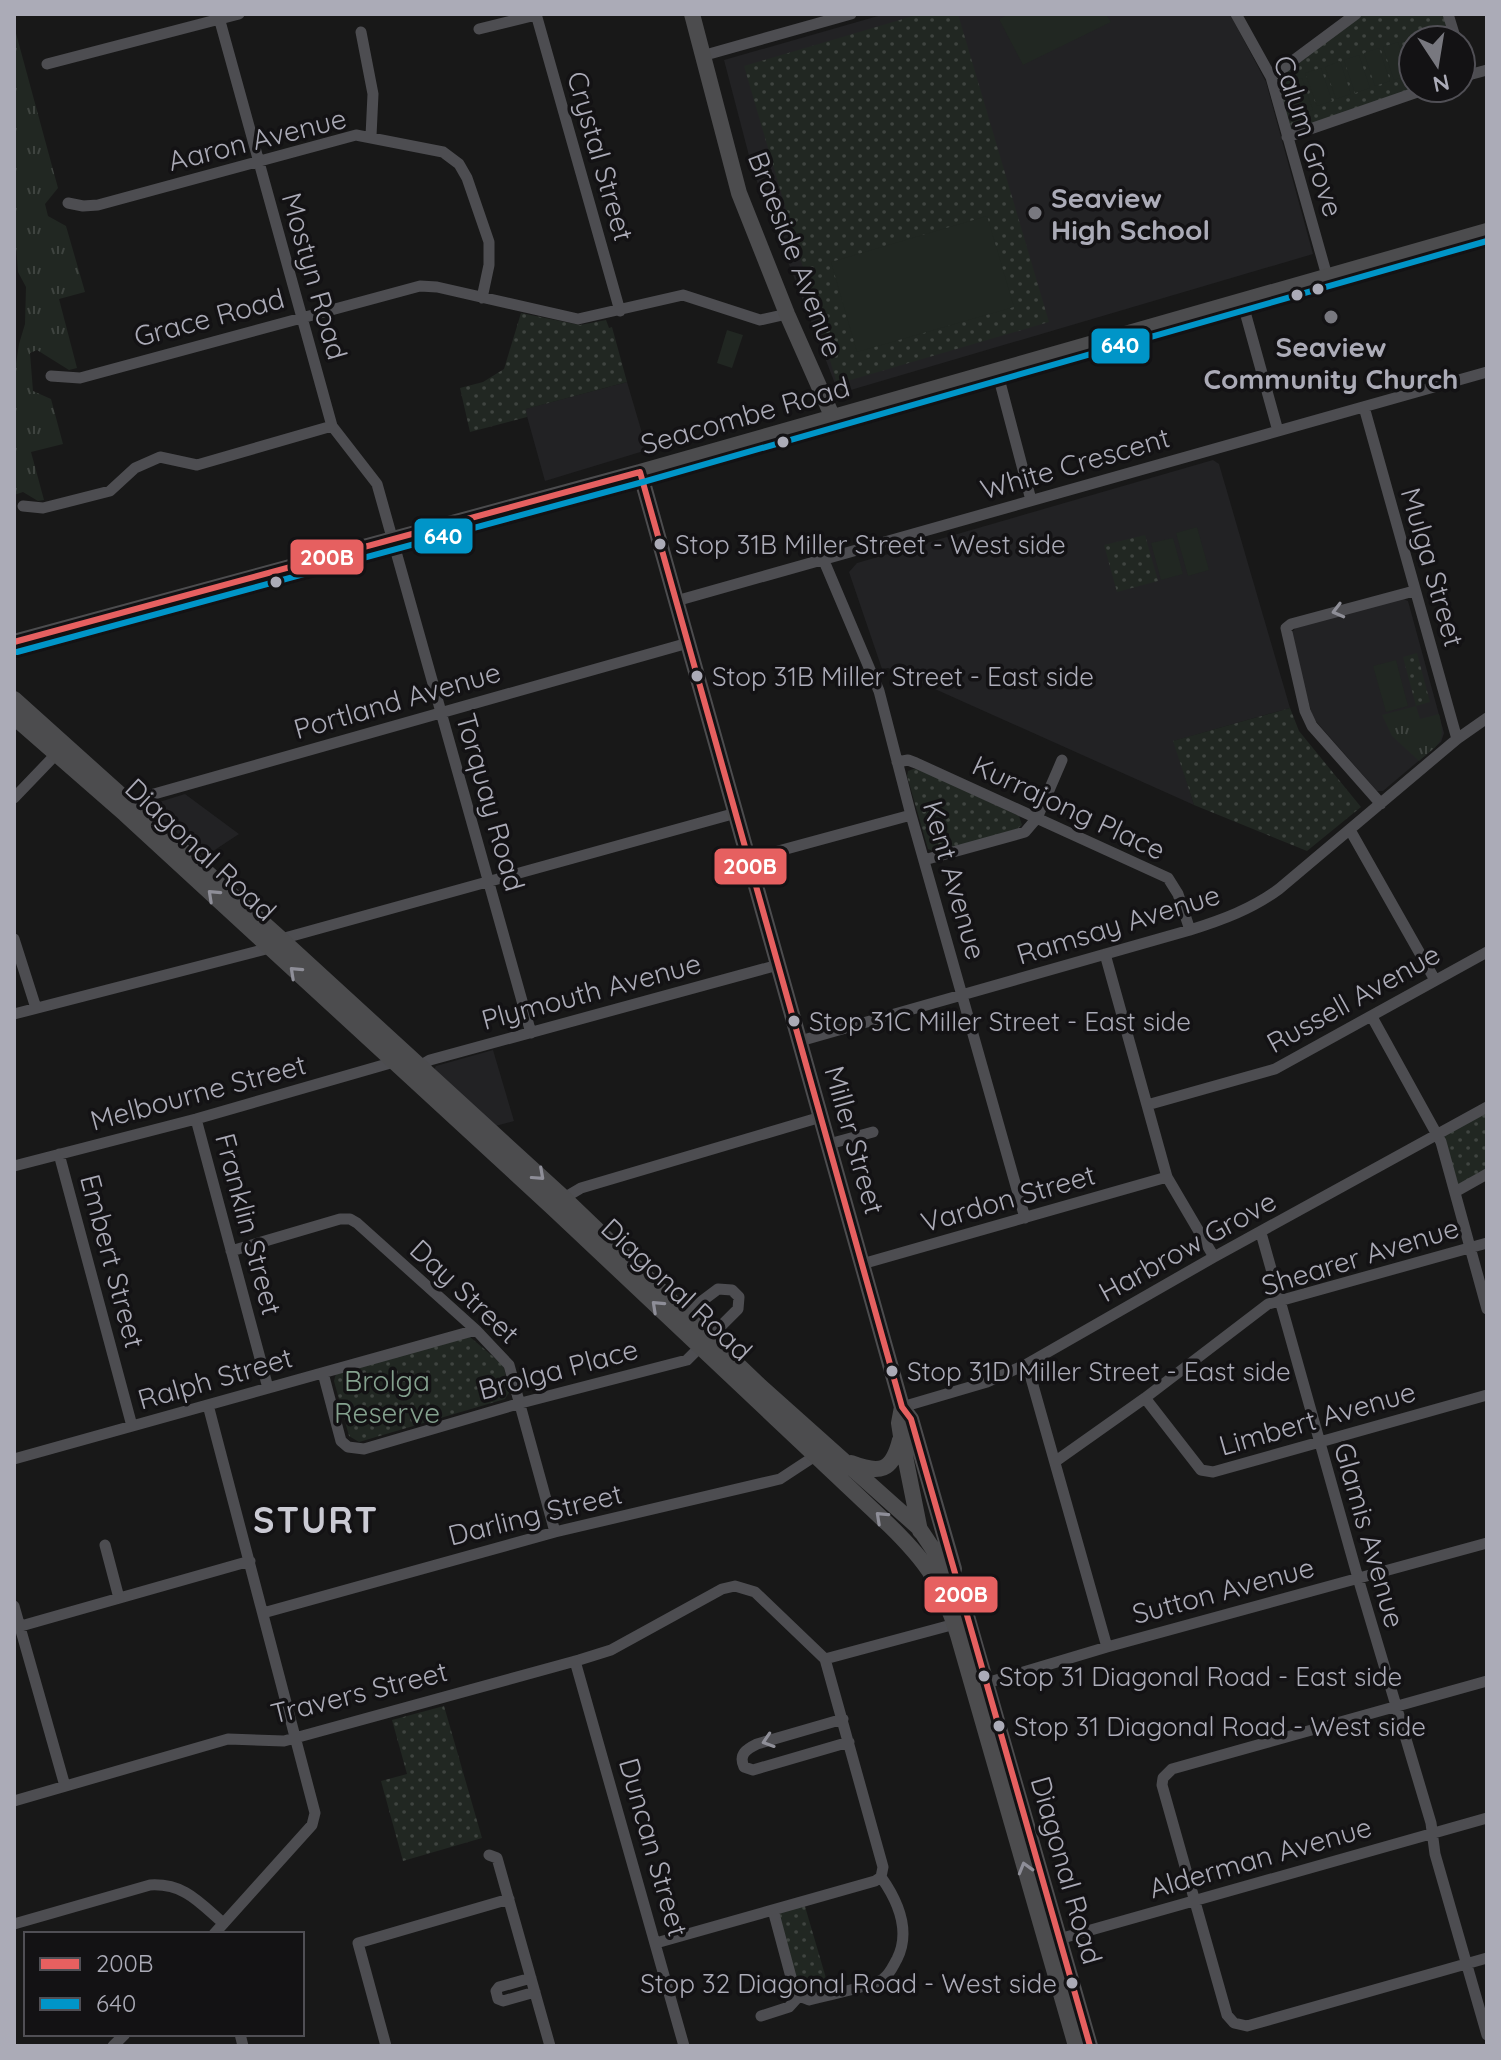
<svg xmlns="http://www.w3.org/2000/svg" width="1501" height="2060" viewBox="0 0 1501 2060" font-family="Quicksand,sans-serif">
<defs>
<pattern id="grass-tufts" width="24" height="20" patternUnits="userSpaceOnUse" patternTransform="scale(2)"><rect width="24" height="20" fill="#212722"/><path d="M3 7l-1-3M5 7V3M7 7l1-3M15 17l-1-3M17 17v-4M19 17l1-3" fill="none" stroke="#3f4440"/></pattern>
<pattern id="park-dots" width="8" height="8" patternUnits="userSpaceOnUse" patternTransform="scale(2)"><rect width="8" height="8" fill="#212722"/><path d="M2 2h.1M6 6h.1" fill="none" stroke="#3f4440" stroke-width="1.8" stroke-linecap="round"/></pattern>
</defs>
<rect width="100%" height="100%" fill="#181818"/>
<path fill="#222224" d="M885,14H1230L1266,82L1313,254L844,392L837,389L753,171L724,60Z
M627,382L647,450L545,481L525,409Z
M1213,460L1219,464L1290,708L1174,741L1194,805L888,668L882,669L849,572L857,563Z
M1401,598L1408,601L1444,733L1441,742L1383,791H1377L1313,718L1290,635L1297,626Z
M185,794L239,834L204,857L154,812L156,803Z
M493,1050L514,1121L492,1127L432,1073L436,1066Z"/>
<path fill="url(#grass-tufts)" d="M14,26L58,188L45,204L48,216L66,226L85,292L59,299L77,368L69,370L37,350L30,353L33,391L51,399L63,444L31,452L44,500L38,501L23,492L14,495V377L19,344L25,324L26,287L18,272L14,221Z
M1416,706L1420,719L1439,714C1446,743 1440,743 1419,761L1392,736L1382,715Z"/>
<path fill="url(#park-dots)" d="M920,14H958L1049,322L837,384L744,66Z
M1361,14H1446L1454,40H1413V88L1289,134L1274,78Z
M521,313L580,325L606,320L609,328L612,327L627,382L526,409L527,417L470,432L460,388L483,382L504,369Z
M1145,535L1158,581L1117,592L1104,545Z
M1417,653L1430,702L1416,706L1403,657Z
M1290,708L1299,731L1361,807L1307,851L1194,805L1173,741Z
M916,768L1019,816L1022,825L1017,829L936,852L928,849L907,776L908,771Z
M1487,1110V1172L1457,1189L1440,1136Z
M470,1337L503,1365L510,1391L505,1399L359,1442L349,1436L334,1381L336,1373Z
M444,1706L482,1838L403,1861L381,1781L407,1774L392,1720Z
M804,1903L830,1992L809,1997L800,1995L775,1911Z"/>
<path fill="#212722" d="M1009,14H1106L1111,22L1023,65L999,19Z
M1398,42L1409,75L1394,80L1383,47Z
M1379,48L1390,81L1375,86L1364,53Z
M1359,55L1370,88L1355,93L1344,60Z
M1340,61L1351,94L1336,99L1325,67Z
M1321,68L1332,101L1317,106L1305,73Z
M1302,78L1313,110L1298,115L1287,83Z
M987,216L1014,307L857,352L831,262Z
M727,330L743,335L732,368L717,363Z
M1197,527L1209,570L1188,576L1176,533Z
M1173,538L1183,574L1161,580L1151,543Z
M1396,660L1408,706L1386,712L1373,666Z"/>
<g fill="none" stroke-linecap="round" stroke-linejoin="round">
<path stroke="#4d4d51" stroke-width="11" d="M218,14L332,426L377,484L531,1033
M536,14L620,311
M1236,14L1271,77L1327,276
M1448,14L1456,40
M479,29L536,15
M361,32L373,94L371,136
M702,56L851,14
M1461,58L1466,75
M47,64L239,14
M1271,77L1356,14
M1461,77L1487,70
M1287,137L1429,88
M68,203L83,206L98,205L356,135L443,152L459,164L467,178L489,242V265L482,298
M1242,301L1278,431
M997,371L1031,500
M51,376L80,378L420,286L437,287L578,319L683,295L760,320L787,314
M1364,407L1457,739
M23,506L43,508L110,491L135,468L160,457L197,465L332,426
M824,561L879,691L911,815L1025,1218
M676,601L1487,372
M897,762L908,760L916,763L1168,878L1178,894L1190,930
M14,798L61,749
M1381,804L1312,726L1305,711L1286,628L1291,624L1414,591
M130,809L147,796L688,643
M1350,830L1435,980
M749,859L911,815
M924,860L1025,832L1037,818L1062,760
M14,939L36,1008
M281,939L736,813
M1105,954L1167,1177L1214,1257
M14,1014L270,948
M1372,1017L1441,1142L1487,1309
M800,1041L1190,930C1222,920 1252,909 1279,889L1457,739L1487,718
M418,1067L430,1060L778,965
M1147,1105L1275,1069L1487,952
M196,1119L268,1388
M829,1144L873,1132
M59,1154L132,1426
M14,1166L196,1119L394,1062
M1455,1192L1487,1174
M564,1198L581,1188L821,1117
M1261,1233L1358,1578L1431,1823L1435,1854L1487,2035
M231,1251L340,1219H350L357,1223L476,1330L509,1365L555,1532
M862,1264L1167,1177
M1027,1364L1107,1647
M323,1373L341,1441L348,1447L364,1449L521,1403L687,1360L738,1309L739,1297L732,1290L718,1289L686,1313
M1145,1398L1201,1470L1213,1472L1487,1395
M208,1405L315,1813L312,1825L214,1934
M902,1407L987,1382L1027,1364L1214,1257L1487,1107
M14,1459L476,1330
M1056,1461L1145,1398L1268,1304L1487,1243
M105,1545L119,1598
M14,1606L65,1786
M263,1613L555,1532L780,1479L815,1456
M14,1628L250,1561
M825,1659L883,1867L881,1877
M575,1661L684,2046
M1487,1681L1172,1769L1163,1778L1162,1785L1227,2015L1234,2023L1247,2026L1487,1958
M983,1684L1107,1647L1487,1543
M843,1719L757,1744C747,1749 738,1754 744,1767L753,1770L849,1742
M14,1801L228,1739L284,1741L579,1660L611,1650L722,1589L735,1586L755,1592L825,1659L955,1624
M489,1855L497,1858L550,2046
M773,1910L795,1992L799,1996L809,2000C830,1994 864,1989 883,1979C890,1974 893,1966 897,1959C911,1931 898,1901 881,1877
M14,1924L150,1885C184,1883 199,1902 223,1923
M1052,1941L1487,1818
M656,1943L875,1881L881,1877
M531,1978L499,1987L496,1991L498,1999L503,2001L535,1992
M761,2016L789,2007L799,1996
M240,2034L243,2046
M113,2046L125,2034
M386,2046L358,1943L509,1899"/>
<path stroke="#4c4c4e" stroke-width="16" d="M692,14L739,193L787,314L833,418
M640,472L902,1407L911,1419L954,1569
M14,642L640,472L1487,231
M14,699L281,939L564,1198L760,1386L919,1528L959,1588L1090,2046
M14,717L125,814L553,1208L889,1525C927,1562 942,1584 958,1635L1076,2046
M902,1407L899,1423L901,1436L920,1531
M851,1463C880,1474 892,1472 900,1440"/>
<g stroke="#131214" stroke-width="12">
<path id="bus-1" d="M640,472L902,1407L911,1419L1090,2046
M14,642L640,472"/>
</g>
<g stroke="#131214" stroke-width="12">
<path id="bus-2" d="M17,652L643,482L1487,241"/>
</g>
<use href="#bus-1" stroke="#e66060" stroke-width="6"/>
<use href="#bus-2" stroke="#0095c8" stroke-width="6"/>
</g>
<defs><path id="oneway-chevron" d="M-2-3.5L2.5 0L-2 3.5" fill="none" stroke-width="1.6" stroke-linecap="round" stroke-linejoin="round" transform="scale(2)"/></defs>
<g stroke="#8f8f98">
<use href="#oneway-chevron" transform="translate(1338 611) rotate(165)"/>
<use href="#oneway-chevron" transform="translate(768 1741) rotate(162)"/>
</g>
<g stroke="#8e8e98">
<use href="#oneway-chevron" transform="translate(213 895) rotate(-137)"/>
<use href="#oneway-chevron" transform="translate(295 972) rotate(-137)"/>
<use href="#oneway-chevron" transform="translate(539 1175) rotate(42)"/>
<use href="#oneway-chevron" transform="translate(657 1306) rotate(-137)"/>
<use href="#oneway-chevron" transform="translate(881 1517) rotate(-137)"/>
<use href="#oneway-chevron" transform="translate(1025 1868) rotate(-106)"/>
</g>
<g fill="#78787f" stroke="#131214" stroke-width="3">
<circle cx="1035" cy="213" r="8"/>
<circle cx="1331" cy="317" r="8"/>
</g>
<g fill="#ababb7" stroke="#131214" stroke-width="3">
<circle cx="1318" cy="289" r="7"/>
<circle cx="1297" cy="295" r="7"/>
<circle cx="783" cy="442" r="7"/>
<circle cx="660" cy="544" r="7"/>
<circle cx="276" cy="582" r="7"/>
<circle cx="697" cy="676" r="7"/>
<circle cx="794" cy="1021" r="7"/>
<circle cx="892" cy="1371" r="7"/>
<circle cx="984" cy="1676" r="7"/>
<circle cx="999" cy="1726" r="7"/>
<circle cx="1072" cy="1983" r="7"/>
</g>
<g text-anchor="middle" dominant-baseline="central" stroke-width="7" stroke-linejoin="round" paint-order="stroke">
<g font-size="26" fill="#ababb7" stroke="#131214" text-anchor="start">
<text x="675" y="544">Stop 31B Miller Street - West side</text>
<text x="712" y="676">Stop 31B Miller Street - East side</text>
<text x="809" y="1021">Stop 31C Miller Street - East side</text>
<text x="907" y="1371">Stop 31D Miller Street - East side</text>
<text x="999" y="1676">Stop 31 Diagonal Road - East side</text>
<text x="1014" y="1726">Stop 31 Diagonal Road - West side</text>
<text x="1057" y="1983" text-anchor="end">Stop 32 Diagonal Road - West side</text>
</g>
<g font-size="28" fill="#ababb7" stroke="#131214">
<text transform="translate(1309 136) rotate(72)">Calum Grove</text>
<text transform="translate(257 139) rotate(-14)">Aaron Avenue</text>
<text transform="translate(601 156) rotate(74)">Crystal Street</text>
<text transform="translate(796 254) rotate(69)">Braeside Avenue</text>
<text transform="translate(315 276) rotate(74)">Mostyn Road</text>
<text transform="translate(209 317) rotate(-15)">Grace Road</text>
<text transform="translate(745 415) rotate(-16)">Seacombe Road</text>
<text transform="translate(1075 463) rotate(-16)">White Crescent</text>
<text transform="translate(1433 567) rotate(74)">Mulga Street</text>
<text transform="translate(397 700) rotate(-16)">Portland Avenue</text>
<text transform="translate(491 802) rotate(74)">Torquay Road</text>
<text transform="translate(1069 807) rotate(25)">Kurrajong Place</text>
<text transform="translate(201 849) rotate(43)">Diagonal Road</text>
<text transform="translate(955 880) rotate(74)">Kent Avenue</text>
<text transform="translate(1118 924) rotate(-17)">Ramsay Avenue</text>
<text transform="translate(591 991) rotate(-15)">Plymouth Avenue</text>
<text transform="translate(1353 998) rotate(-29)">Russell Avenue</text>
<text transform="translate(198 1092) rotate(-15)">Melbourne Street</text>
<text transform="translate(855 1140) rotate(74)">Miller Street</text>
<text transform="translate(1008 1198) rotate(-16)">Vardon Street</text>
<text transform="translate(249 1224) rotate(75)">Franklin Street</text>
<text transform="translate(1187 1246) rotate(-29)">Harbrow Grove</text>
<text transform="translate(1360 1256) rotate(-17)">Shearer Avenue</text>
<text transform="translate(113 1261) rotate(75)">Embert Street</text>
<text transform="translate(677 1289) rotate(43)">Diagonal Road</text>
<text transform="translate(465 1291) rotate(43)">Day Street</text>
<text transform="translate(558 1369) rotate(-15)">Brolga Place</text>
<text transform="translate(215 1378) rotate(-16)">Ralph Street</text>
<text transform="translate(1317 1418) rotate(-16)">Limbert Avenue</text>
<text transform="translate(535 1514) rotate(-14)">Darling Street</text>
<text transform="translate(1370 1535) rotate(74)">Glamis Avenue</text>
<text transform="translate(1223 1590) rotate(-15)">Sutton Avenue</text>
<text transform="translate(359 1692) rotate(-14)">Travers Street</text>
<text transform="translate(654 1847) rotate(74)">Duncan Street</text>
<text transform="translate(1260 1857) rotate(-16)">Alderman Avenue</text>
<text transform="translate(1067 1870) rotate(74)">Diagonal Road</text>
</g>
<g font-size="28" font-weight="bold" fill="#ababb7" stroke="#131214" text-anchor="start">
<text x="1051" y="197">Seaview<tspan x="1051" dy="32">High School</tspan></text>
<text x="1331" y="346" text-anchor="middle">Seaview<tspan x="1331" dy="32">Community Church</tspan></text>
</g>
<g font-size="28" fill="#84a18e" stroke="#131214">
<text x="387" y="1380">Brolga<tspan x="387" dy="32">Reserve</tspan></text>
</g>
<g font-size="36" font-weight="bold" letter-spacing="2" fill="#cbcbd4" stroke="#131214">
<text x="316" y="1519">STURT</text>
</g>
</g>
<g stroke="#131214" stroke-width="3">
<rect x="1090" y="327" width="61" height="38" rx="8" fill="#0095c8"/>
<rect x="413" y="517" width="61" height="38" rx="8" fill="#0095c8"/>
<rect x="289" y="538" width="76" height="38" rx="8" fill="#e66060"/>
<rect x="713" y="847" width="75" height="39" rx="8" fill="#e66060"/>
<rect x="923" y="1575" width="76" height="39" rx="8" fill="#e66060"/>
</g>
<g font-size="22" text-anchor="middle" font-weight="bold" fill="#fff">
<text x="1120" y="353">640</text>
<text x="443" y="544">640</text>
<text x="327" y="565">200B</text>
<text x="750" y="874">200B</text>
<text x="961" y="1602">200B</text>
</g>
<rect width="1501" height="2060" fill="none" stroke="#ababb7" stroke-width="32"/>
<rect x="24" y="1932" width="280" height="104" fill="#131214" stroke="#504f55" stroke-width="2"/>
<rect x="40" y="1958" width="40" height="12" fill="#e66060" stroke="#504f55" stroke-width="2"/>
<text x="96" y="1972" font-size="24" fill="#ababb7">200B</text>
<rect x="40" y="1998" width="40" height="12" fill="#0095c8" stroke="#504f55" stroke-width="2"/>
<text x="96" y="2012" font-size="24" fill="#ababb7">640</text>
<g transform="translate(1437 64) rotate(168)"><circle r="38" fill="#131214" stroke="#504f55" stroke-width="2"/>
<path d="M0-6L14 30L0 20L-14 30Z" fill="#78787f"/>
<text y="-12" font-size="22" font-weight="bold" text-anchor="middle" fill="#ababb7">N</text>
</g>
</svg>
